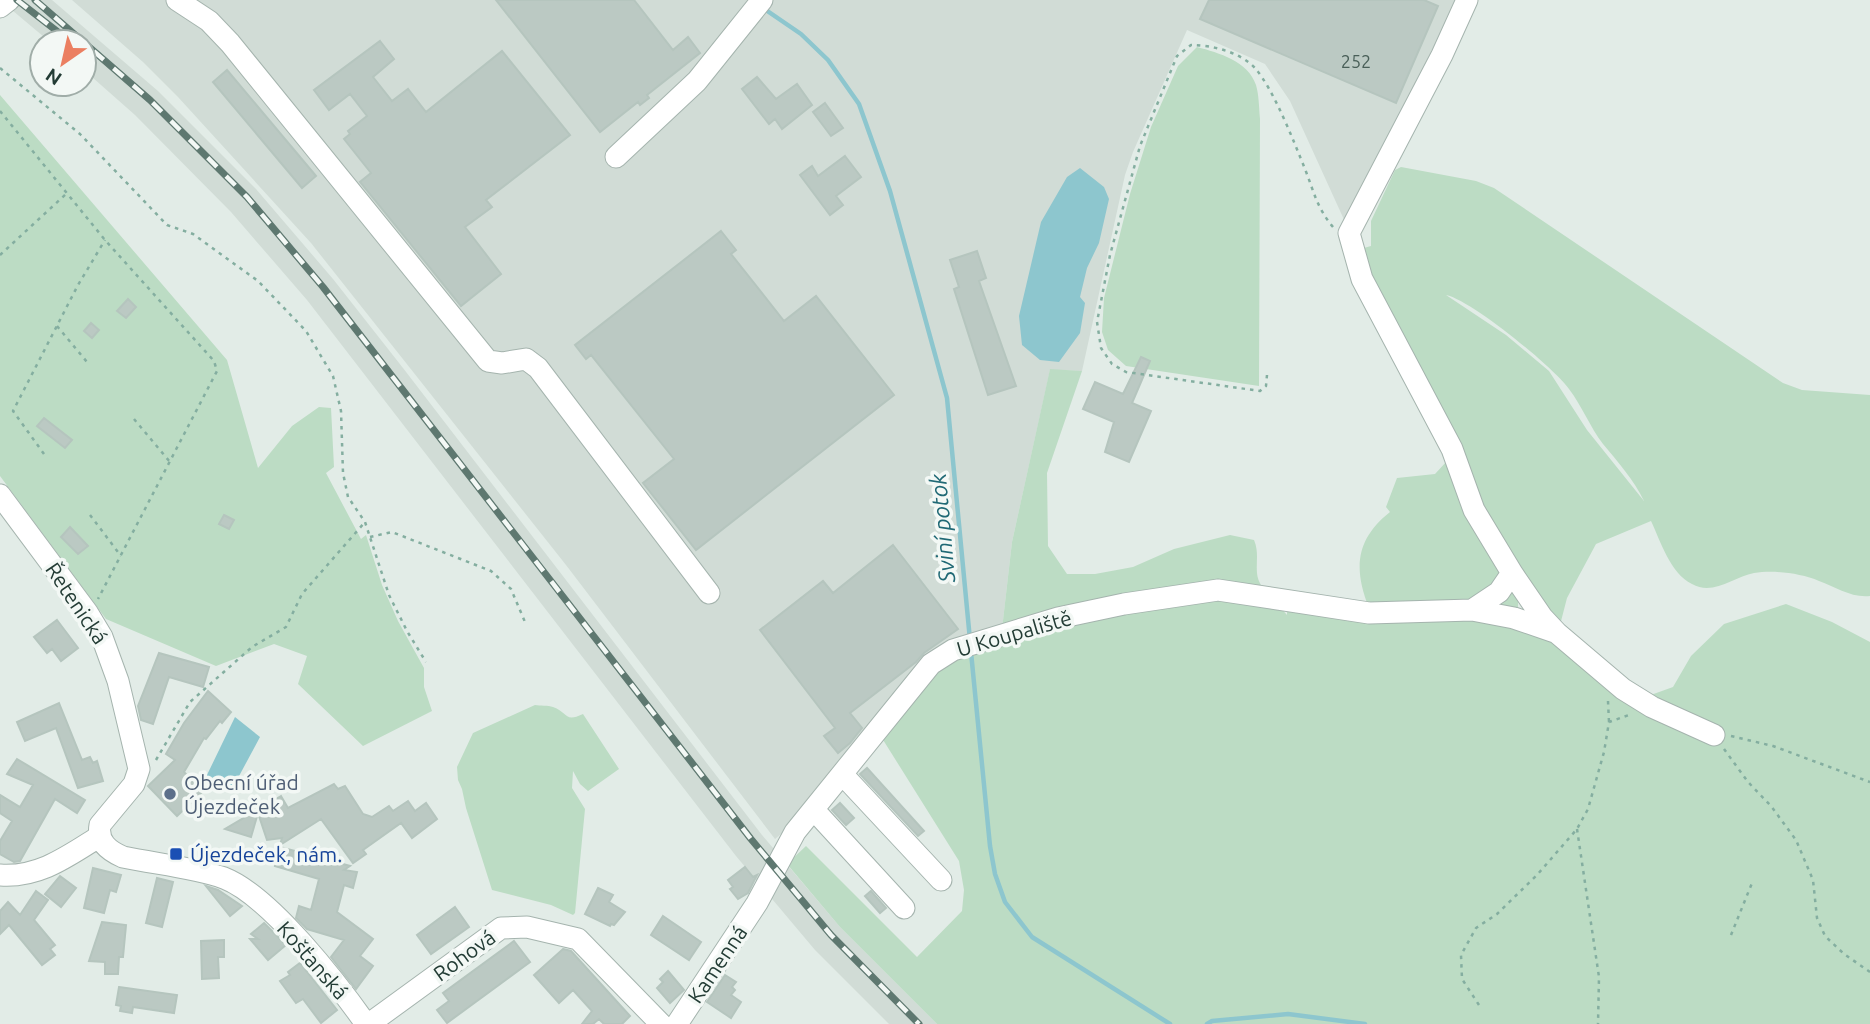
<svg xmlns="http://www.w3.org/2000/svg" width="1870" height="1024" viewBox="0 0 1870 1024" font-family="Ubuntu,sans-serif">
<rect width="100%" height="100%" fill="#e2ece7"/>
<path fill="#d1dcd6" d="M0,0H52L158,91L256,189L333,279L403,368L762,835L840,927L937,1024H889L815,950L736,856L307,300L231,212L135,115L84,70V42H50Z
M72,0H1457L1417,90L1346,224L1290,101L1265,64L1187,30L1133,152L1125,175L1082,371L1050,370L1012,542L1002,629L961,643L793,824L775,839L566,565L311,243L178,97L143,62Z"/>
<path fill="#bcdcc4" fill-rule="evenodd" d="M1197,47C1219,53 1248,61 1256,85C1259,95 1259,108 1260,119L1259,386L1126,366L1108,350L1102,332L1104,298L1130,194L1151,127L1178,66Z
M0,95L227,360L258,468L292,426L319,407L331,408L334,467L326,473L361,539L366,535L382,585L398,621L424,668V687L432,711L363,746L298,684L307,656L274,644L216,666L106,619L0,476Z
M1401,167L1476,181L1494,188L1783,383L1802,390L1870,395V596C1851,598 1836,587 1819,581C1800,573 1774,570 1754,573C1734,577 1713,596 1692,584C1670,573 1661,542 1651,521L1596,544L1567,598L1560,625L1518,599V613L1369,608C1353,568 1356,539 1390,512L1386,507L1397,478L1435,474L1447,461L1366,275L1360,249L1371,246V221L1395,170ZM1446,295C1471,300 1552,366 1569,389C1582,406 1590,427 1603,444C1618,462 1634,480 1644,501L1587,430L1549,371L1506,335Z
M1050,369L1082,371L1047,473L1048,546L1067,574H1095L1133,567L1174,549L1230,535L1254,540C1259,552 1256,561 1257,573C1258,589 1277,603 1287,615V606L1508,622L1550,638L1648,696L1673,687L1691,656L1724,624L1786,604L1832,622L1870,642V1024H937L840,927L787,864L806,846L917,957L962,911L964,890L959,861L880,735L919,670L1002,629L1012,542Z
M535,705C540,706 548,705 553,707C568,712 564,723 583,714L619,769L588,791L580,784L573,771L572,788L585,809L575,913L573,915L551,905L492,890L466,808L462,789L458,780L457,767L473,733Z"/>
<path fill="#8dc6ce" d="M1080,168L1104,187L1109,199L1099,243L1087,268L1080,297L1085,303L1080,333L1059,362L1040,360L1022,345L1019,316L1041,222L1067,177Z
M235,717L260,737L231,791L206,777Z"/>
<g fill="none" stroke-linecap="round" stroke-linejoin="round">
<path stroke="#8dc6ce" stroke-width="4.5" d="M763,8L801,34L828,60L859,104L890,191L947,398L970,640
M971,652L990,846L995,874L1005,902L1032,937L1170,1024
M1207,1024L1212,1021L1288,1014L1365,1024"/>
</g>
<path fill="#bbc9c3" stroke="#b5c5be" stroke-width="2" d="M496,0H634L673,50L688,37L700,53L647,95L649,98L640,105L638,102L600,132Z
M1209,0H1424L1438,6L1396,103L1200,19Z
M380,41L394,59L373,77L392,101L408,89L426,112L502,51L570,135L486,200L492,207L465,227L501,274L461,306L360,182L371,173L344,139L350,134L348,131L367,116L350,94L329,110L314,90Z
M227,70L316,176L302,188L213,82Z
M757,77L776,99L797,84L812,105L782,129L775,119L769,124L742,89Z
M825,103L843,128L831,136L813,112Z
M845,156L861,177L836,196L843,205L830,215L800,175L812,166L818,176Z
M721,231L736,250L731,254L784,321L816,296L894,395L696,550L643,483L674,459L591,355L586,359L575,345Z
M977,251L986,278L979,281L1016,386L988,395L954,289L959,287L950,260Z
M128,299L136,307L126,318L117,311Z
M91,323L99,330L92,338L84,331Z
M1141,357L1150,361L1132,403L1151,411L1129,462L1105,452L1114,422L1083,409L1095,382L1123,394Z
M44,418L72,440L65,448L37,426Z
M224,515L234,520L229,529L219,524Z
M70,527L88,546L78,554L61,537Z
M893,545L958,629L924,653L916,662L850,713L862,728L850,743L838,753L824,736L835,728L760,630L823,581L833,593Z
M57,620L78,648L61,661L52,649L47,653L34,637Z
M159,653L209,667L203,687L169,677L153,724L141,720L138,706Z
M208,691L231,712L222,723L220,721L206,739L204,738L184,772L202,792L177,816L148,786L175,760L166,754L184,723Z
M59,703L82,760L90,757L93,763L97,761L103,781L78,788L56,728L25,741L17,722Z
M17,759L85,800L77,813L55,799L20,861L14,862L0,854V841L12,821L0,813V795L20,807L33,785L7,774Z
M867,768L924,831L918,836L860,774Z
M334,784L338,789L345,786L363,814L372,817L389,806L393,811L408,801L415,811L426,803L437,819L412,838L401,823L363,850L366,854L353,863L321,819L280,845L282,838L267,840L258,813L251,837L225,829L281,796L288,808Z
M840,803L854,818L846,825L832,810Z
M280,847L350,866L344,870L357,872L353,888L344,885L337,912L373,939L360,956L373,966L356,989L331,957L344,940L307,929L296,918L299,906L311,910L319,879L275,866Z
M745,867L753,877L757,875L748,893L738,899L730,889L733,887L728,880Z
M93,868L121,875L116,892L110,890L104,913L84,908Z
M60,876L76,888L61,907L45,894Z
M157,878L173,882L162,927L146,923Z
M206,886L218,890L242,906L230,916Z
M598,888L613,895L609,902L625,912L614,925L611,924L610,926L585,914Z
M36,891L48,900L34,920L55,945L50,949L55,955L42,965L9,925L0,934V911L8,902L20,915Z
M871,891L886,908L880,913L865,896Z
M455,907L469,927L431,954L417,935Z
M663,916L701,942L689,960L651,935Z
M102,922L126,925L123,957H119L118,974H105V962L89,961Z
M264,923L286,945L268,960L250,939H258L251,934Z
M224,940V957H218L219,978L202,979L201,941Z
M514,941L530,962L447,1023L437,1010L449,1001L443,993Z
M563,949L571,951L630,1016L622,1024H604L599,1019L593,1024H582L592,1011L573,990L559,1003L534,975Z
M300,963L337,1010L321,1023L303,999L296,1003L280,981L290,975L288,972Z
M668,971L684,990L670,1003L657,988L663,982L660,979Z
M725,975L736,982L732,987L735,990L731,995L741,1002L731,1018L707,1002Z
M119,987L177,995L174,1013L133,1007L132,1013L120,1011L121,1006L116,1005Z"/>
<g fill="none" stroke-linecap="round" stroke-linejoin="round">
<g stroke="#a5b4ae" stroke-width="23">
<path id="minor" d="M177,0L209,21L230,43L488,361L502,363L526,359L538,368L709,593
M1467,0L1442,55L1349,233L1362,279L1452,449L1474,510L1512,573L1542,617L1557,633L1623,689L1652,707L1714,735
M0,7L9,0
M616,157L697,81L762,0
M0,495L87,612L102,637L118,681L139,769L134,784L100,825C97,842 109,851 123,857C156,864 192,867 224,878C270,896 337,983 366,1024
M1472,610L1514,618L1555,632
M842,774L941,880
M814,810L904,908
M0,875C39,878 68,856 100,836
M369,1024L501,928L527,927L578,939L661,1024
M677,1024L757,903L795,832L931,664L953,650L1058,618L1124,604L1218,590L1369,613L1472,610L1499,592L1512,573"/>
</g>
<path stroke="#84aea0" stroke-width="2.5" stroke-dasharray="3.5 5" stroke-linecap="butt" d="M0,68L80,134L167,225L193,234L258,281L306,331L333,376L341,411L343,473L348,497L365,522L389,595L407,631L426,662
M0,111L105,240L214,361L217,371L98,599
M0,255L66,194
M57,326L87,362
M1267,375L1266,386L1260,391L1126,372L1112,364L1101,348L1097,322L1110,255L1140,146L1177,56L1191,45C1212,45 1240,52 1255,68C1274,90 1294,142 1305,169C1314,192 1317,208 1333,227
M134,419L170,462
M44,454L13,411L78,285L105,240
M90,515L121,556
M370,537L392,532L491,571L511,589L525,622
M1608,701L1609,722
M1731,736L1773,746L1870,782
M1724,749L1748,782L1771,806L1796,840L1813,880L1817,918L1825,936L1844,954L1870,972
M156,760L190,702L252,647L286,627L302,594L365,522
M1577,829L1599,977L1598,1024
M1731,935L1752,883
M1479,1005L1462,979L1461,955L1476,928L1497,914L1537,875L1577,829L1588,809L1604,752L1609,722L1629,715"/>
<use href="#minor" stroke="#fff" stroke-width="21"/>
<g stroke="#5e7870" stroke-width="7">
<path id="rail" d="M17,0L67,39
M35,0L150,100L247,197L323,287L751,839L831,935L919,1024"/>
</g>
<use href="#rail" stroke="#f3f8f5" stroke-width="4.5" stroke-dasharray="13" stroke-linecap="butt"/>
</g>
<circle fill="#5c6f8a" stroke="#f3f8f5" stroke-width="2.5" cx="170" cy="794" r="7"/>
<rect fill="#1a4fb4" stroke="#f3f8f5" stroke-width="2.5" x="169" y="847" width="14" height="14" rx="3.5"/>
<g text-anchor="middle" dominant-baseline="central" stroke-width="7" stroke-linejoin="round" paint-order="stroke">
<g font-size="18" fill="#495f58">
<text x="1356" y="61">252</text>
</g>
<g font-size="21" fill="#233c35" stroke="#f3f8f5">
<text transform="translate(77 603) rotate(56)">Řetenická</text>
<text transform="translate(1014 633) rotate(-16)">U Koupaliště</text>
<text transform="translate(464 955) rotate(-36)">Rohová</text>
<text transform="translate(313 960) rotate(49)">Košťanská</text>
<text transform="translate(717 964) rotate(-56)">Kamenná</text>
</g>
<g font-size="21" fill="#4e5e75" stroke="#f3f8f5" text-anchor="start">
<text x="184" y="782">Obecní úřad<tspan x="184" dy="24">Újezdeček</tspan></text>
</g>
<g font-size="21" fill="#164399" stroke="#f3f8f5" text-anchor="start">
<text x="190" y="854">Újezdeček, nám.</text>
</g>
<g font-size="23" font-style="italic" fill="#206975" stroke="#f3f8f5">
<text transform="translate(942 528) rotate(-95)">Sviní potok</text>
</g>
</g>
<g transform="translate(63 63) rotate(214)"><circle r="33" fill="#f3f8f5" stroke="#a0ada8" stroke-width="2"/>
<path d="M0-5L12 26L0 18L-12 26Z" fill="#eb7f61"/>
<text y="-10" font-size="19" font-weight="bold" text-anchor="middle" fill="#233c35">N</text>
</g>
</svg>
